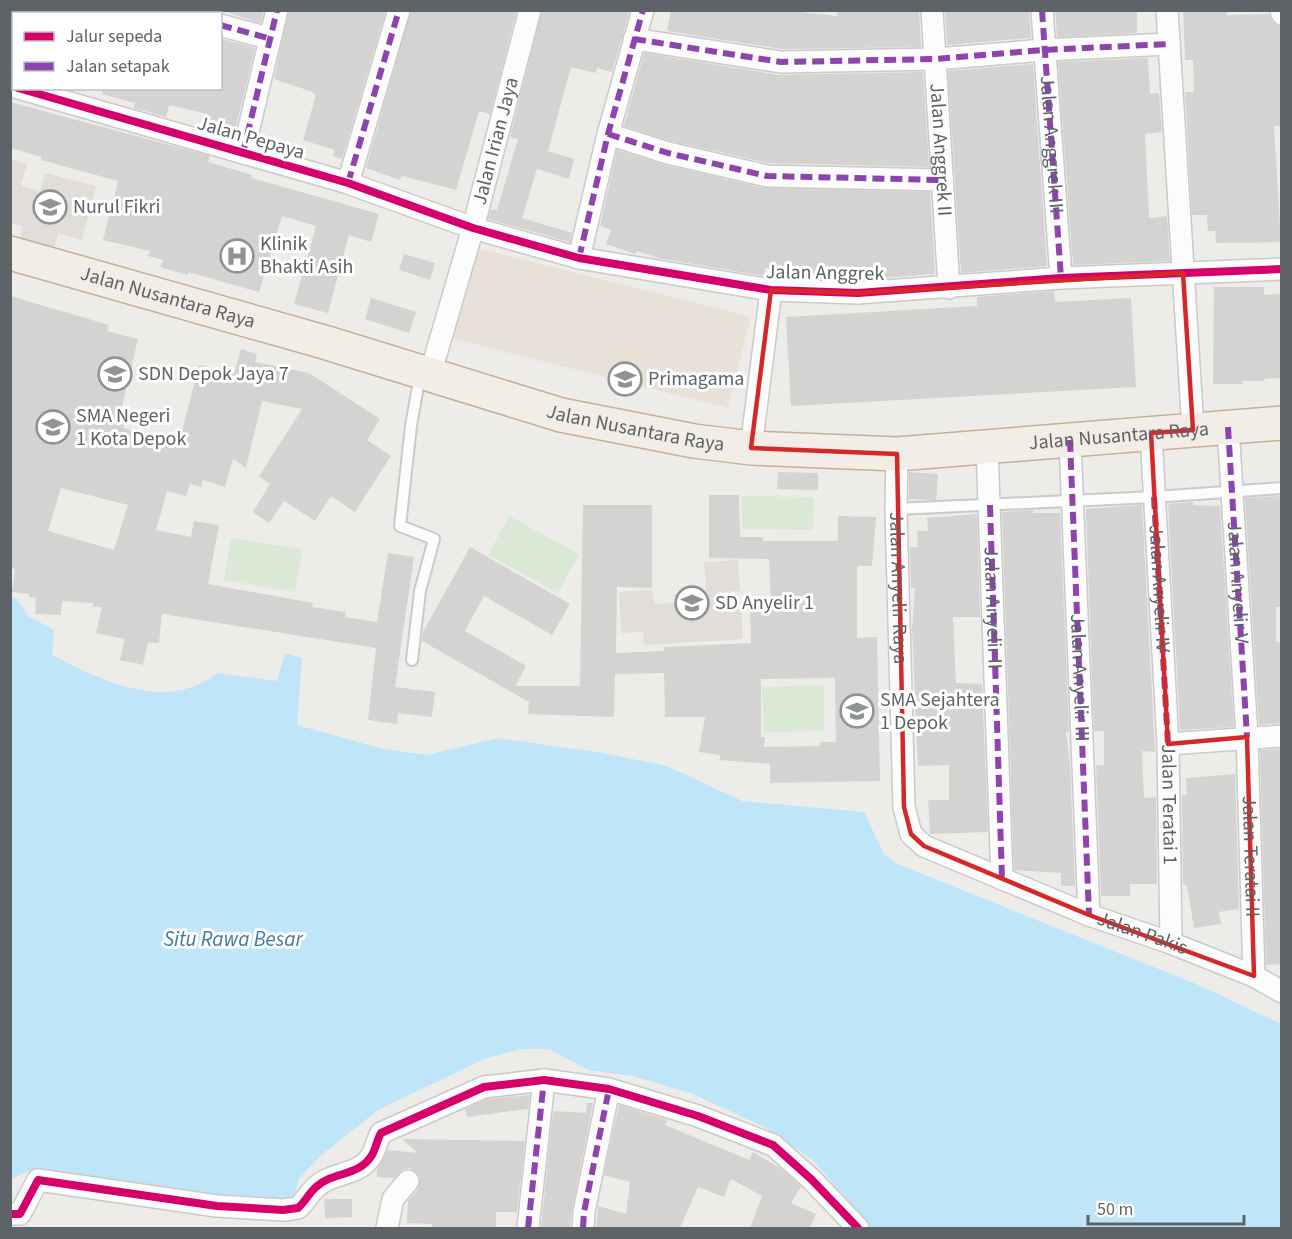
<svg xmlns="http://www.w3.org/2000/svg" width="1292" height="1239" viewBox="0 0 1292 1239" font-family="'Source Sans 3',sans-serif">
<rect width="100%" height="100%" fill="#eeece9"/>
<path fill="#e8e1d8" d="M473,247L751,317L728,408L450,338Z"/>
<path fill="#e1ded9" d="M10,159L27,164L21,186L40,191L45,173L96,186L82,240L58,233L54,249L19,240L23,226L11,223Z
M738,560L740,591L718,592L719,604L741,602L743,639L644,645L643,632L621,633L619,592L652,590L654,604L707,601L704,562Z"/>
<path fill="#dae9d5" d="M742,496L814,497L813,530L742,529Z
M509,516L579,554L558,593L488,555Z
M231,538L302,549L295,592L224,580Z
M824,685V731L764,732L762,687Z"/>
<path fill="#bee6f8" d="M11,596L17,600L28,616L54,630L52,655C101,681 168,713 217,673L277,681L285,653L302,658L297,725L383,749L427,755L498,738L603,753L667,766L742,801L864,812L884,854L895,863L1201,986L1281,1024V1228H870L814,1161L766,1128L693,1094L633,1076L588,1070L549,1049H521L484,1059L378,1110L319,1157L299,1179L292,1203L117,1184L30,1170L11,1179Z"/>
<path fill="#d4d3d2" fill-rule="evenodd" d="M220,10H264L261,23Z
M289,10H386L342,159L333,156L335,150L303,140L316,95L313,94V92L274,79Z
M411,10H517L490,114L479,111L456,190L402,176L400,180L366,168Z
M542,10H630L612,72L597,68L596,73L571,67L548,151L574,159L569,179L537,169L522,218L572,233L570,242L488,219L491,209L497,210L518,139L510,137Z
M671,10H782L837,16V10H919L921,47L782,49L667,31Z
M945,10H1029L1031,38L947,45Z
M1055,10H1137V33L1057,37Z
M1183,10H1227V15L1269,14L1273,23L1281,26V126H1274L1281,242L1216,243L1215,231H1208L1207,215H1192L1185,92H1194L1193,60H1185Z
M220,38L255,48L235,130L206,123L208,114L169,105L166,117L134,108L135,103L102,94L103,88H220Z
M644,53L779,75L923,72L929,167L769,163L671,141L624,126Z
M1148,58L1150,94L1159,93L1162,132L1145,134L1149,218L1167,216L1170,261L1073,265L1058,62Z
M1033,64L1047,266L961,273L948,71Z
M10,102L210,156L208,162L252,175L251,178L379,214L371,242L349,235L328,313L294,304L316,226L282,216L259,292L188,272L187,275L160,267L163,260L148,256L150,251L103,240L118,181L41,160L42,157L10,148Z
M617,150L665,165L764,188L930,192L935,274L858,280L814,279V273L765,268L764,276L658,258L637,251L635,254L606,244L611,230L600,226Z
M404,254L435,263L430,280L399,270Z
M1214,287H1264V295L1281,294V378L1265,379L1264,381H1242V384H1213Z
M1054,291L1055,302L1131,298L1136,387L791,406L786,317L977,306V297Z
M10,296L109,325L107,331L138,339L119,419L125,421L123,428L179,443L199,365L234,374L241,349L257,354L255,362L309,373L380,419L367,440L391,456L355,512L331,496L315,521L284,501L269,523L253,512L270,484L259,476L302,409L262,401L246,468L233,459L225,487L203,480L201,487L190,484L186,496L167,491L156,530L191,537L194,521L219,525L208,584L313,603L312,607L346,612L345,617L377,622L388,553L414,557L395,687L435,692L432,717L398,713L397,724L368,720L376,648L162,614L159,643L148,642L143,665L120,660L125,639L96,633L102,607H93V603L62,601L61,615L35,614L36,598L29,597V594L12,592L15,569L10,568ZM61,488L128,505L114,550L48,531Z
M371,298L416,312L409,333L365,319Z
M778,472L818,473V490L777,489Z
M909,472L938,474L936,500L909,499Z
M709,495H739L740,537H763V541H838V516L876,517L872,566H857V638L877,637L880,781L770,783V764L720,760V755L699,752L705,717H665L664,673L615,674L614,717L528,714L529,702L422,641L423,632L470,547L570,604L552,635L484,596L465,631L526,666L515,686H580L583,505H652V588L617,587L616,653L664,651V647L751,643L750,604H771L769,559L709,558ZM835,678L836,742H820V746L764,747L765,737H761V679Z
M1281,496V607H1276V642H1281V723L1259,725L1245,498Z
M1193,502V505L1220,506L1234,727L1180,730L1168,504Z
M1142,505L1155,752L1142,751L1144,798L1156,797L1157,884H1130V896H1101L1096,765L1104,766V731H1094L1086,509Z
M1033,510V513H1060L1069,732H1066L1070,764L1075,886H1061V873L1014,870L1002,512Z
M977,514L980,617H953L956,683L982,684L988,832L930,834L928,800H949V765L918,766L912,629L915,588H911L910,547H918L917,531H928L927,518Z
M1281,749V964L1266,965L1260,750Z
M1235,774L1239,909L1219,912L1221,924L1194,928L1187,885H1183L1182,795H1187L1186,778Z
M530,1095L528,1109L467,1117L465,1109L487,1099Z
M587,1103H593L572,1209L570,1228H541L553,1111L586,1113Z
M619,1105L667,1120L665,1125L749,1160L753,1152L781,1169L801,1187L791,1203L816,1214L810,1228H750L762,1196L731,1179L724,1197L698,1187L680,1228H596L598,1206L626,1214L630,1182L604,1175Z
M402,1139L525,1141L517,1212H496V1228H431L432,1224L407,1223L408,1201L418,1189L420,1176L410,1168L403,1169L394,1178L377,1177V1169L388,1150L418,1153Z
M324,1199H352V1217L325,1218Z"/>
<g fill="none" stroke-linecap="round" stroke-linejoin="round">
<g stroke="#cacaca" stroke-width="14">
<path id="service" d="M896,509L1154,497L1282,488
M412,660L420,591L434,539L400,526L411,426L420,375"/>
</g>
<g stroke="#cacaca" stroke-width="24">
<g id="minor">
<path d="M169,10L179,14"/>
<path id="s1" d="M932,10L949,288"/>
<path d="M1042,10L1061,278"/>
<path d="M1167,10L1193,430"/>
<path d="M1281,10L1282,14"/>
<path d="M60,14V10"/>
<path d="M220,25L268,38"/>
<path d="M634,39L781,62L936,59L1044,50L1169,44"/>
<path d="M18,88L348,183L473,228L579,258L771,290L858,293L1061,278L1282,269"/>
<path d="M608,134L668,153L767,176L942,180"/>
<path d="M243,153L277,10"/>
<path d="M348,183L399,10"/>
<path d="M579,258L608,134L643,10"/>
<path id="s2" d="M430,375L473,228L530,10"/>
<path id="s3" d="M1228,427L1247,737L1254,976"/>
<path id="s4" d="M1151,433L1168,744L1171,943"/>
<path d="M1070,440L1089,915"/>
<path id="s5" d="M987,446L1002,879"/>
<path d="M751,448L771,290"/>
<path id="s6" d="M897,454L896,509L904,807L911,834L924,846L1089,915L1171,943L1254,976L1282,992"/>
<path d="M1168,744L1282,736"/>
<path d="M10,1214H20L38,1180L217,1206L283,1210L298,1208C305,1202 309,1193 316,1187C333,1171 359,1177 372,1155C376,1148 377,1140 381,1133L484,1087L544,1080L609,1089L698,1116L773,1145L811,1179L858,1228"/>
<path d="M387,1228L393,1199L408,1181"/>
<path d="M528,1228L544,1080"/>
<path d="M583,1228L584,1212L609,1089"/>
</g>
</g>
<g stroke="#c6b195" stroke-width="36">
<g id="trunk">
<path id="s7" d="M10,253L324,342L561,415L694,441L751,448L897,454L1282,423"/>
</g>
</g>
<use href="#service" stroke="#fcfcfc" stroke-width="10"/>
<use href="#minor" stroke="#fcfcfc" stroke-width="21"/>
<use href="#trunk" stroke="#f2ede6" stroke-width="33"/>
<g stroke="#8e44ad" stroke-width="6" stroke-dasharray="12 6" stroke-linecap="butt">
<path d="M169,10L179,14"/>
<path id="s8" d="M1042,10L1061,278"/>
<path d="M60,14V10"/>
<path d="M220,25L268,38"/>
<path d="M634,39L781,62L936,59L1044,50L1169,44"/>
<path d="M608,134L668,153L767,176L942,180"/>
<path d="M243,153L277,10"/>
<path d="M348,183L399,10"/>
<path d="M579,258L608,134L643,10"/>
<path id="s9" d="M1228,427L1247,737"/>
<path id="s10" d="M1070,440L1089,915"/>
<path id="s11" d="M1154,497L1168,744"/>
<path d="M990,505L1002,879"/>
<path d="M528,1228L544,1080"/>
<path d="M583,1228L584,1212L609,1089"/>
</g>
<g stroke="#fff" stroke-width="11">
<path id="cycleway" d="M18,88L348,183L473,228L579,258L771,290L858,293L1061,278L1282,269
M10,1214H20L38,1180L217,1206L283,1210L298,1208C305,1202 309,1193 316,1187C333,1171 359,1177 372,1155C376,1148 377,1140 381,1133L484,1087L544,1080L609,1089L698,1116L773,1145L811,1179L858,1228"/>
</g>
<use href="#cycleway" stroke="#d6006c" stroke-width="8"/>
</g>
<path fill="none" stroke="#d62828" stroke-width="4.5" stroke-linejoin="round" d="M1183,273L1193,430L1151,433L1168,744L1247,737L1254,976L1089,915L924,846L911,834L904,807L897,454L751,448L771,290L858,293Z"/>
<defs>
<g id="school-ring" transform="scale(1.725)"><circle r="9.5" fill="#fff" stroke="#909394" stroke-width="1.5"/><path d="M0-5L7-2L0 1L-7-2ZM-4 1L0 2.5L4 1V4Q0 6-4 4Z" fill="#909394"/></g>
<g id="hospital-ring" transform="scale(1.725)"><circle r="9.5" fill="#fff" stroke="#909394" stroke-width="1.5"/><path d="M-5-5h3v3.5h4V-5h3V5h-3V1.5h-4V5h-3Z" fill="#909394"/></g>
</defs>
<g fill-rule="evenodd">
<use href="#school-ring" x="50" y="207"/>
<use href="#hospital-ring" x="237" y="256"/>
<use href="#school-ring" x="115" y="374"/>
<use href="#school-ring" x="625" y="379"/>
<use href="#school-ring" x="53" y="427"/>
<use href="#school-ring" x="692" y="603"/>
<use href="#school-ring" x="857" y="711"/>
</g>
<g text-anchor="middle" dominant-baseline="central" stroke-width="6" stroke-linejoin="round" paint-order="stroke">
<g font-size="20" fill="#5e6367" stroke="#fff">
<text transform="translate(251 138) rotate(16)">Jalan Pepaya</text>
<text stroke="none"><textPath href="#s2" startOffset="243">Jalan Irian Jaya</textPath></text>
<text stroke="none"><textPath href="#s8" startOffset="135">Jalan Anggrek III</textPath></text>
<text stroke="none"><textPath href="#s1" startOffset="140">Jalan Anggrek II</textPath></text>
<text transform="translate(825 273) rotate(1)">Jalan Anggrek</text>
<text stroke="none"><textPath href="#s7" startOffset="164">Jalan Nusantara Raya</textPath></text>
<text stroke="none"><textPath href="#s7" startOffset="650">Jalan Nusantara Raya</textPath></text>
<text stroke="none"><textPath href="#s7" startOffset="1136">Jalan Nusantara Raya</textPath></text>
<text stroke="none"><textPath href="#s9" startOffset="156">Jalan Anyelir V</textPath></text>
<text stroke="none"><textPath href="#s6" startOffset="134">Jalan Anyelir Raya</textPath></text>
<text stroke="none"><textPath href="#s11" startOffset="92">Jalan Anyelir IV</textPath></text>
<text stroke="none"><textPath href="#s5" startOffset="162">Jalan Anyelir II</textPath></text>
<text stroke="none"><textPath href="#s10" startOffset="238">Jalan Anyelir III</textPath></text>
<text stroke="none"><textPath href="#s4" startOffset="372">Jalan Teratai 1</textPath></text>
<text stroke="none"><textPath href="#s3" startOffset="430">Jalan Teratai II</textPath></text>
<text stroke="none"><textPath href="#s6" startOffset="634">Jalan Pakis</textPath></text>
</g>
<g font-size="20" fill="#5e6367" stroke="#fff" text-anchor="start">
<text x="73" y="207">Nurul Fikri</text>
<text x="260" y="244">Klinik<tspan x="260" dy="23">Bhakti Asih</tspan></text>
<text x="138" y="374">SDN Depok Jaya 7</text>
<text x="648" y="379">Primagama</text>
<text x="76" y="416">SMA Negeri<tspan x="76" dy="23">1 Kota Depok</tspan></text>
<text x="715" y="603">SD Anyelir 1</text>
<text x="880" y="700">SMA Sejahtera<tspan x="880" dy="23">1 Depok</tspan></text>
</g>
<g font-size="21" font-style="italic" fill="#3f7b9f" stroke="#fff">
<text x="233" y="939">Situ Rawa Besar</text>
</g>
</g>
<rect width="1292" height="1239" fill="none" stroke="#5e6367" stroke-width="24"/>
<rect x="12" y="12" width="210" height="78" fill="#ffffff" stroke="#bfc1c2" stroke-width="1.5"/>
<rect x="24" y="32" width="30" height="9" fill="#d6006c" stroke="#bfc1c2" stroke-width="1.5"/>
<text x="66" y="42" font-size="18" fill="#5e6367">Jalur sepeda</text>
<rect x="24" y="62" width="30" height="9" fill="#8e44ad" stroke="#bfc1c2" stroke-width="1.5"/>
<text x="66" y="72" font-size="18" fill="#5e6367">Jalan setapak</text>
<path d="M1088 1215v9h156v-9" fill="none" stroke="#5e6367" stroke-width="3"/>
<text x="1097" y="1215" font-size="18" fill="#5e6367" stroke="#ffffff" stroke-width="4.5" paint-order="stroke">50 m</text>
</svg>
